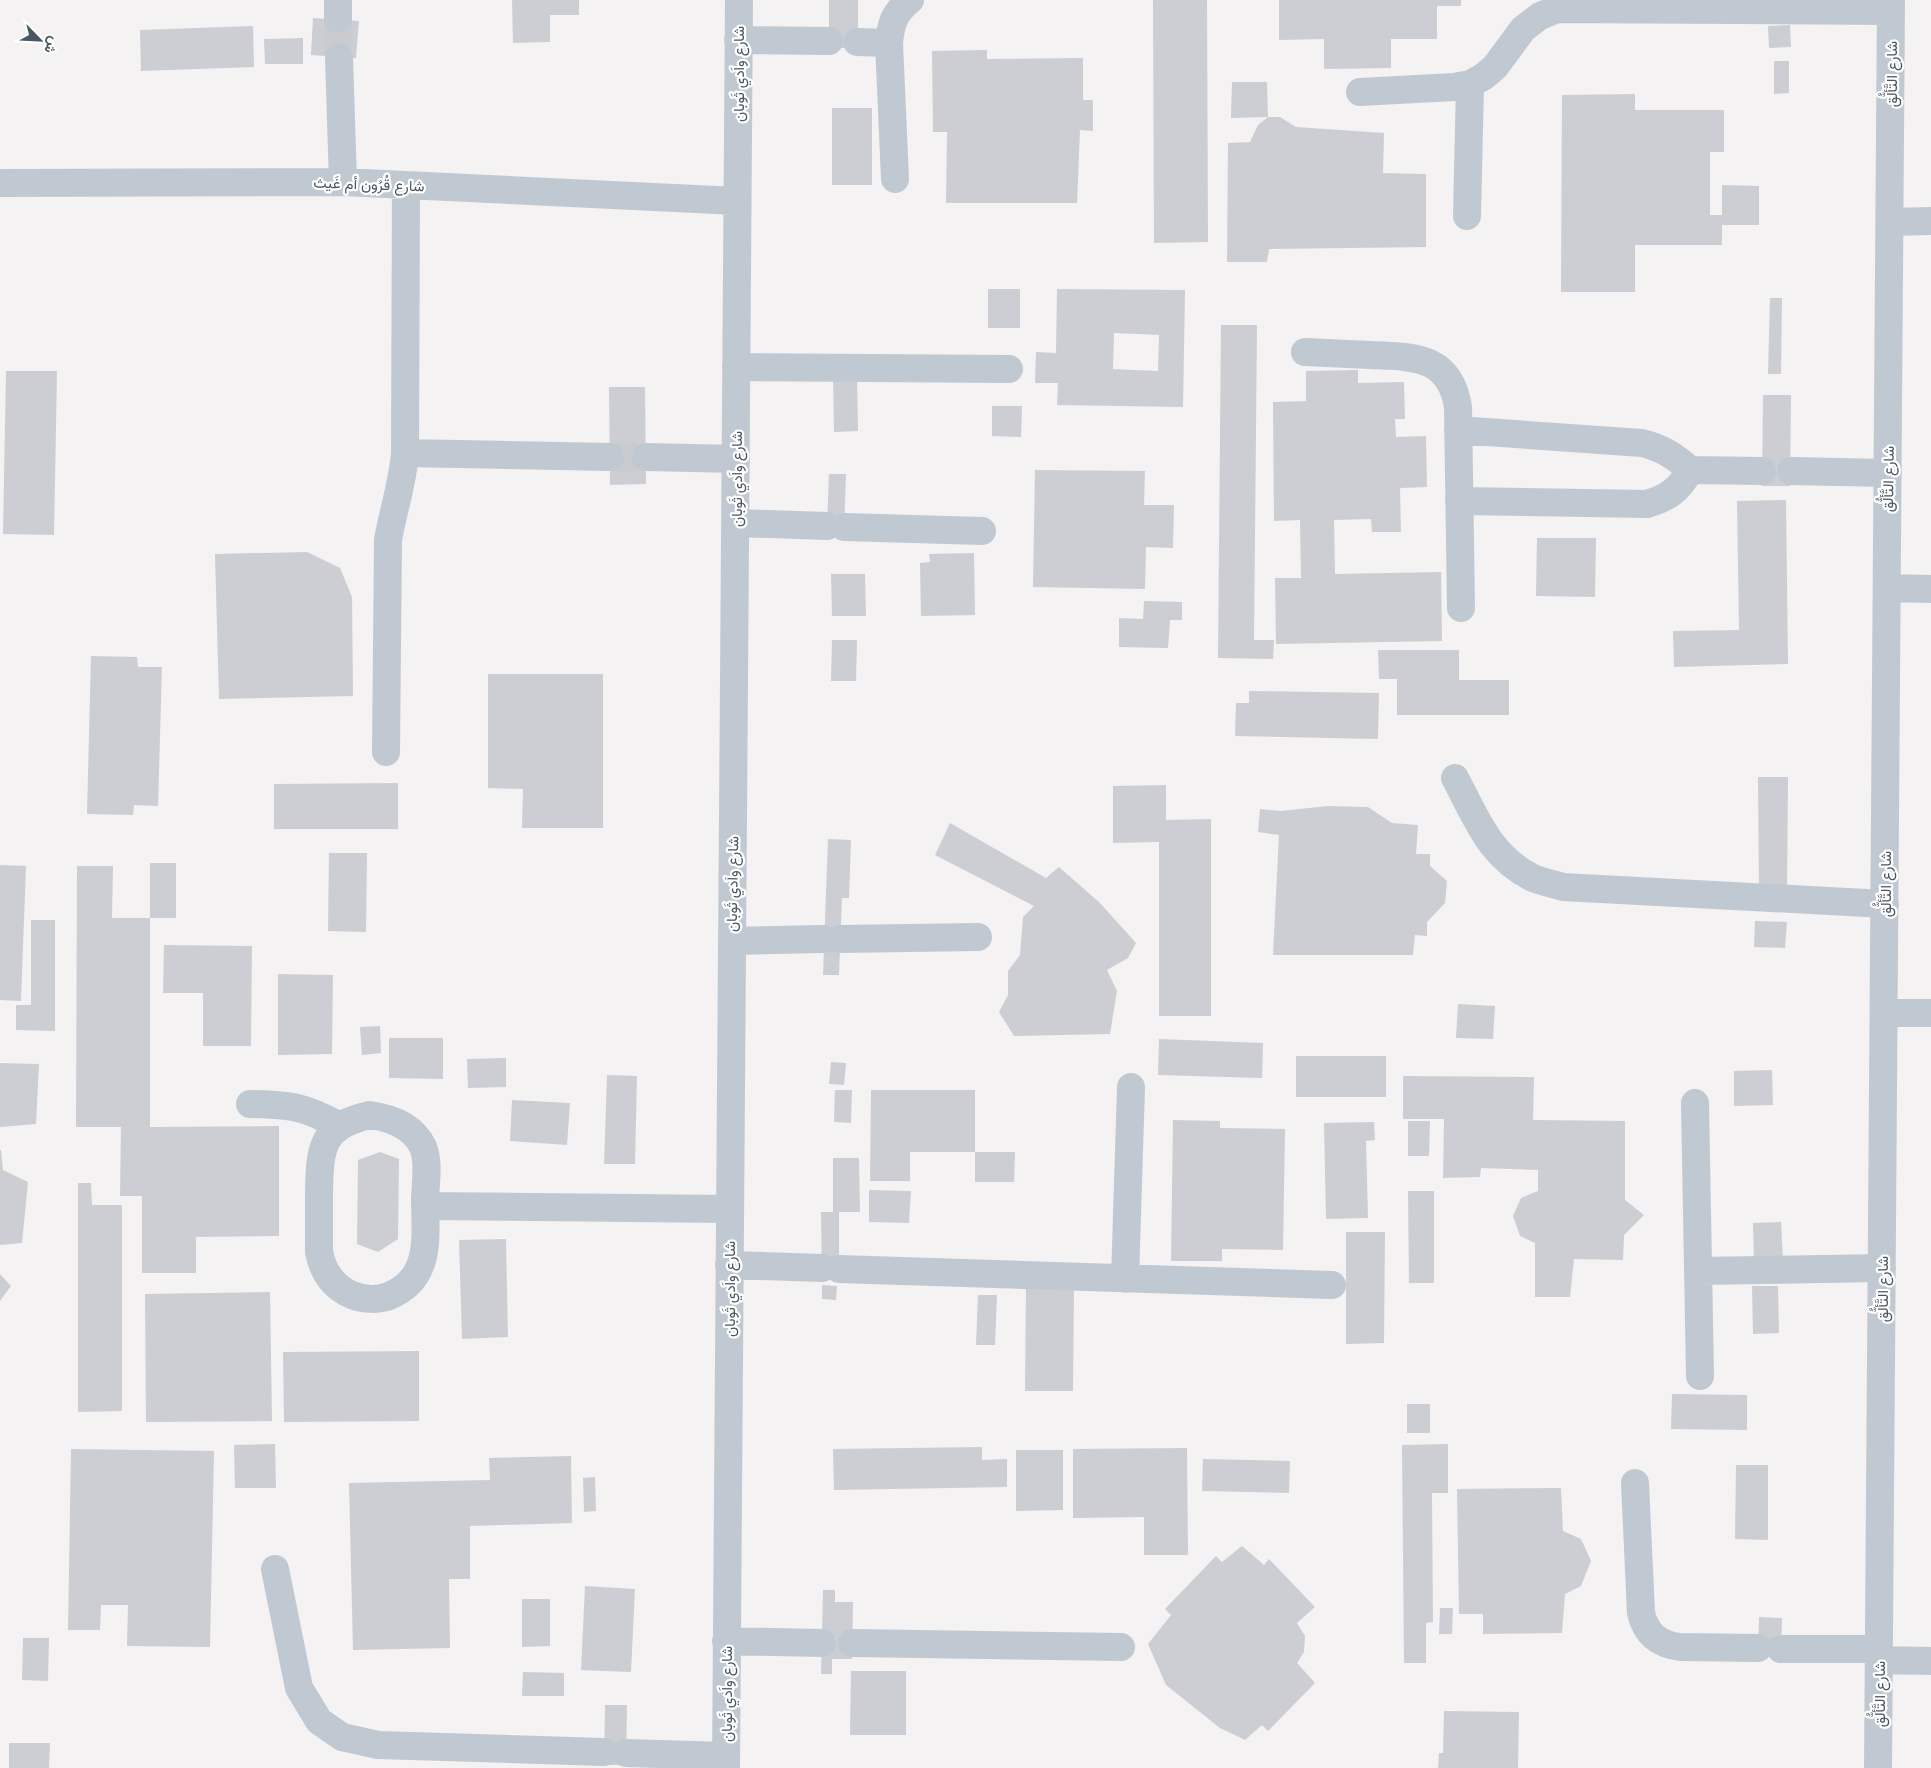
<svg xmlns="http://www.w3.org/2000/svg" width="1931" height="1768" viewBox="0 0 1931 1768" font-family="Quicksand,Vazirmatn,sans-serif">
<rect width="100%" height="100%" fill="#f4f2f2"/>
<path fill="#ccced4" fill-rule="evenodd" d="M512,0H579V15H550V42L513,43Z
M829,0H858V48H829Z
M1153,0H1207L1208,242L1154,243Z
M1279,0H1461V6H1437V39H1391V68L1324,69V39L1279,40Z
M313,18L359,21L356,58L311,55Z
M1790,25L1791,47L1769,48L1768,26Z
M253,26L254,67L141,71L140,30Z
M303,38V64H265L264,39Z
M987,50V59L1083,58V100H1093V131L1080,130L1077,203H946L947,132H933L932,51Z
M1774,61H1789V93L1774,94Z
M1232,82H1267L1268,117L1231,118Z
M1635,94V110H1724V152H1710V215H1722V185L1759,186V225H1722V245H1635V292H1561L1562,95Z
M832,108H872V185H832Z
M1268,117H1280L1296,127L1384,133L1383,173L1426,174V247L1269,249L1267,262H1227L1228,143L1250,142L1258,125Z
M988,289H1020V328H988Z
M1057,289L1185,290L1183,407L1057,405L1058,383H1035L1036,352L1056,353ZM1114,333L1159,335L1158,371L1113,369Z
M1770,298H1782L1781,374H1768Z
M1221,325H1257L1254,640H1274L1273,659L1218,658Z
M1358,370V383L1404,382L1405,419H1395L1396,437L1426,436L1427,487L1400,488L1401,532H1372L1371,519L1334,520L1335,574L1441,572L1442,641L1276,644L1275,578H1301L1300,520L1274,521L1273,402L1306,401V371Z
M6,371H57L54,535L3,534Z
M833,372H857L858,431L834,432Z
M609,387H645L646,484L610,485Z
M1763,395H1791L1790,486H1762Z
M992,406H1022L1021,437L992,436Z
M1035,470L1145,471L1144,505H1174L1173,548L1146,547L1145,589L1033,587Z
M829,474H846L844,536L827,526Z
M1786,500L1788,664L1674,667L1673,631L1739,630L1737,501Z
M1537,538H1596L1595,597L1536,596Z
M307,552L340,568L352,597L353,696L219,699L215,554Z
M974,553L975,615L921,616L920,563L930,562L929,554Z
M831,574H865L866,616H832Z
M1144,601L1182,602V620H1170L1168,648L1119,647V618L1143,619Z
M832,640H857L856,681H831Z
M1378,650H1459V680H1509V715H1397V679H1379Z
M91,656L137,657L138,667H162L158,806L134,805L133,815L87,814Z
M488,674H603V828H522L523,789L488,788Z
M1249,691L1379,693L1378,739L1235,736L1236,703H1249Z
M1758,777H1788L1787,894H1759Z
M398,783V829H274V784Z
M1166,785V820L1211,819V1016H1159V842L1113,843V786Z
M1328,806L1368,807L1392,823L1418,825L1416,854H1430V866L1447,881L1445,903L1427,922V936L1415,935L1413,955H1273L1279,835L1258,832L1260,809L1281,811Z
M950,823L1046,878L1059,867L1100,903L1136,943L1128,958L1107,970L1117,991L1110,1034L1014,1036L999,1012L1008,995V971L1020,955L1023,917L1034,906L935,855Z
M828,839L851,840L849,898H842L839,975H823Z
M329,853H367L366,932L328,931Z
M150,863H176V918H150Z
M0,865L26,866L21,1001L0,1000Z
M77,866H113L112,918H150V1127L279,1126V1236L196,1237V1273H142V1196H120L121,1127H76Z
M31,920H55V1031L16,1030V1005H31Z
M1755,921L1787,922L1785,948L1754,947Z
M164,945L252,946L251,1046H203V993H163Z
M278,974L333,975L332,1054L278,1055Z
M1458,1004L1495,1006L1493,1039L1456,1038Z
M380,1026L381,1053L362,1055L360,1027Z
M389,1038H443V1079L389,1078Z
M1159,1039L1263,1043L1262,1078L1158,1075Z
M1296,1056H1386V1097H1296Z
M506,1058V1087L468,1088L467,1059Z
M831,1062L846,1063L844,1085L829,1084Z
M0,1063L39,1064L36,1124L0,1127Z
M1772,1070L1773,1105L1734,1106V1071Z
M607,1075L637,1076L635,1164H604Z
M1403,1076L1534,1077L1533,1120L1625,1121V1200L1644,1215L1624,1235L1623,1260L1574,1259L1570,1297H1535V1243L1520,1236L1513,1216L1521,1198L1538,1191V1170L1481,1168L1480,1177L1443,1178L1444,1119H1403Z
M835,1090H852L851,1123L834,1122Z
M871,1090H975V1152H910V1181H870Z
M512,1100L570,1103L567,1145L510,1141Z
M1173,1120L1220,1121V1128L1285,1129L1283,1250L1222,1249V1261H1171Z
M1408,1121H1430L1429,1156H1408Z
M1374,1122L1375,1140L1366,1141L1368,1218L1326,1219L1324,1123Z
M0,1150H1L3,1170L28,1182L22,1243L0,1245Z
M380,1152L399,1159L398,1239L378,1252L357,1244L358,1160Z
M975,1152H1015L1014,1182H975Z
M833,1158H859L860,1212H839V1280H822L821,1212H833Z
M78,1183H91L92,1205H122V1411L78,1412Z
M869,1190L911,1191L909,1223L869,1222Z
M1408,1191H1434V1283H1409Z
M1781,1222L1783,1259L1754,1260L1753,1223Z
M1346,1232H1385L1384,1343L1346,1344Z
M506,1239L508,1337L462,1339L459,1240Z
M0,1274L11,1286L0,1301Z
M822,1285L837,1286L836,1300L822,1299Z
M1026,1286H1074L1073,1391H1025Z
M1752,1286H1778L1779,1333L1753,1334Z
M270,1292L272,1421L146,1422L145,1294Z
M978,1295H997L995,1345H976Z
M419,1351V1421L284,1422L283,1352Z
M1672,1394L1747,1395V1430L1671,1429Z
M1407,1404H1430V1433H1407Z
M275,1444L276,1488H235L234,1445Z
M1448,1444V1493H1432L1433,1622L1426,1623V1663H1404L1402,1445Z
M982,1447V1460L1007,1459V1487L834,1490L833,1449Z
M1187,1448L1188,1555H1144V1517L1073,1518V1449Z
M71,1449L214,1451L210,1647L127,1646L128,1605H101L100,1630H68Z
M1016,1450H1063V1510L1016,1511Z
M571,1456L572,1523L470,1526V1579H449L450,1648L353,1650L349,1483L490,1480L489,1458Z
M1203,1459L1290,1461L1289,1493L1202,1491Z
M1736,1465H1768V1540L1735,1539Z
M595,1477L596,1511L584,1512L583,1478Z
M1561,1488L1563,1531L1581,1539L1591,1561L1581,1586L1565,1594L1562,1633L1483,1634V1614H1459L1457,1489Z
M1242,1546L1264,1565L1269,1559L1315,1607L1297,1623L1305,1636L1304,1652L1297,1663L1315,1683L1268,1731L1262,1725L1245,1740L1220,1728L1166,1685L1148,1644L1171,1615L1165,1609L1216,1556L1222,1562Z
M585,1586L635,1589L631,1672L581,1670Z
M823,1590H835V1602H853L852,1659H832V1674H821Z
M522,1599H550V1646L522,1647Z
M1440,1608H1453L1452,1634H1439Z
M1759,1617L1782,1618L1781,1658L1758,1656Z
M23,1638H49L48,1681L22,1680Z
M851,1671H906V1735H850Z
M523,1672L564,1673V1696H522Z
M605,1705H627L626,1765H604Z
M1444,1711L1519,1712L1518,1768H1438L1439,1753H1443Z
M9,1743H50L49,1768H9Z"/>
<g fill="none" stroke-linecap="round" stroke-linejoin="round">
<path stroke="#c9cbce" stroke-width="28" stroke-dasharray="28 14" stroke-linecap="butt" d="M338,19L339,57
M610,457H646"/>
<path stroke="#c0c9d1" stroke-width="28" d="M338,19V0
M738,40L829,41
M857,42L889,43
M339,57L343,182
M1360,92L1454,87L1470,84L1483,77L1495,67L1523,29L1540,16L1557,9L1891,11
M895,179L889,43C891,23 894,13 910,0
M0,183L343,182L737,201
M1467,216L1470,84
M1890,222L1931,221
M1305,352C1327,353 1349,354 1370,355C1413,357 1450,355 1458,407L1461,608
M736,367L1009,369
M1458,430L1642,443C1662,448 1675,456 1690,470L1762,471
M405,453L610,457
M646,457L736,459
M1791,471L1888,473
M1459,501L1647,504C1668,498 1680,489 1690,470
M736,523L827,526
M844,527L982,531
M1887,588L1931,589
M386,752L388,540C393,511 403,482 405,453L406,185
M1455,778C1477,819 1489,856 1533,878C1542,882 1554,884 1563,887L1885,904
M840,939L978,937
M732,941L824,939
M1884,1013H1931
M1695,1103L1700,1376
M250,1104C291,1105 304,1106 340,1126
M370,1115C392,1118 413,1126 423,1147C429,1161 426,1182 425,1197C425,1235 433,1278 389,1296C378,1300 364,1300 352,1295C333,1287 323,1272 319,1252C319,1232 319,1213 319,1193C320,1149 320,1126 370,1115Z
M425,1206L730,1209
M729,1265L822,1268
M839,1269L1332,1285
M1698,1271L1882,1268
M1125,1279L1131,1087
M1635,1483L1641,1613C1646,1634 1658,1644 1680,1647L1758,1648
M275,1569L299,1688L319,1721L342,1737L378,1745L604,1752
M726,1641L822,1643
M852,1643L1121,1647
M1781,1649H1879
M1879,1660L1931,1661
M626,1753L726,1756
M726,1768L739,0
M1878,1768L1891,0"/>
</g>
<g text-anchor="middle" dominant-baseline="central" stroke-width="4.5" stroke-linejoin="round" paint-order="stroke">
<g font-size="15" fill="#495560" stroke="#fff">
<text transform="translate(738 74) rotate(-90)">شارع واَدي ثَوبان</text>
<text transform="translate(1891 74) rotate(-90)">شارع التَّألُّق</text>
<text transform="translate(369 184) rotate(2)">شارع قُرُون أم غَيث</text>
<text transform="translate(736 479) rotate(-90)">شارع واَدي ثَوبان</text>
<text transform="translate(1888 479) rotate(-89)">شارع التَّألُّق</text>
<text transform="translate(732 884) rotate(-89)">شارع واَدي ثَوبان</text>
<text transform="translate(1885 884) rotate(-90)">شارع التَّألُّق</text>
<text transform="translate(729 1289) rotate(-90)">شارع واَدي ثَوبان</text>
<text transform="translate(1882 1289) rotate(-90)">شارع التَّألُّق</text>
<text transform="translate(726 1694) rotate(-90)">شارع واَدي ثَوبان</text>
<text transform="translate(1879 1694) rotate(-90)">شارع التَّألُّق</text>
</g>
</g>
<g transform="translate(40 40) rotate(114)" stroke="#ffffff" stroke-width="4" paint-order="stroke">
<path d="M0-4L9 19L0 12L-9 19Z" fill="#495560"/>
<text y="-8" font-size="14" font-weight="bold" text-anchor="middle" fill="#495560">ش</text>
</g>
</svg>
